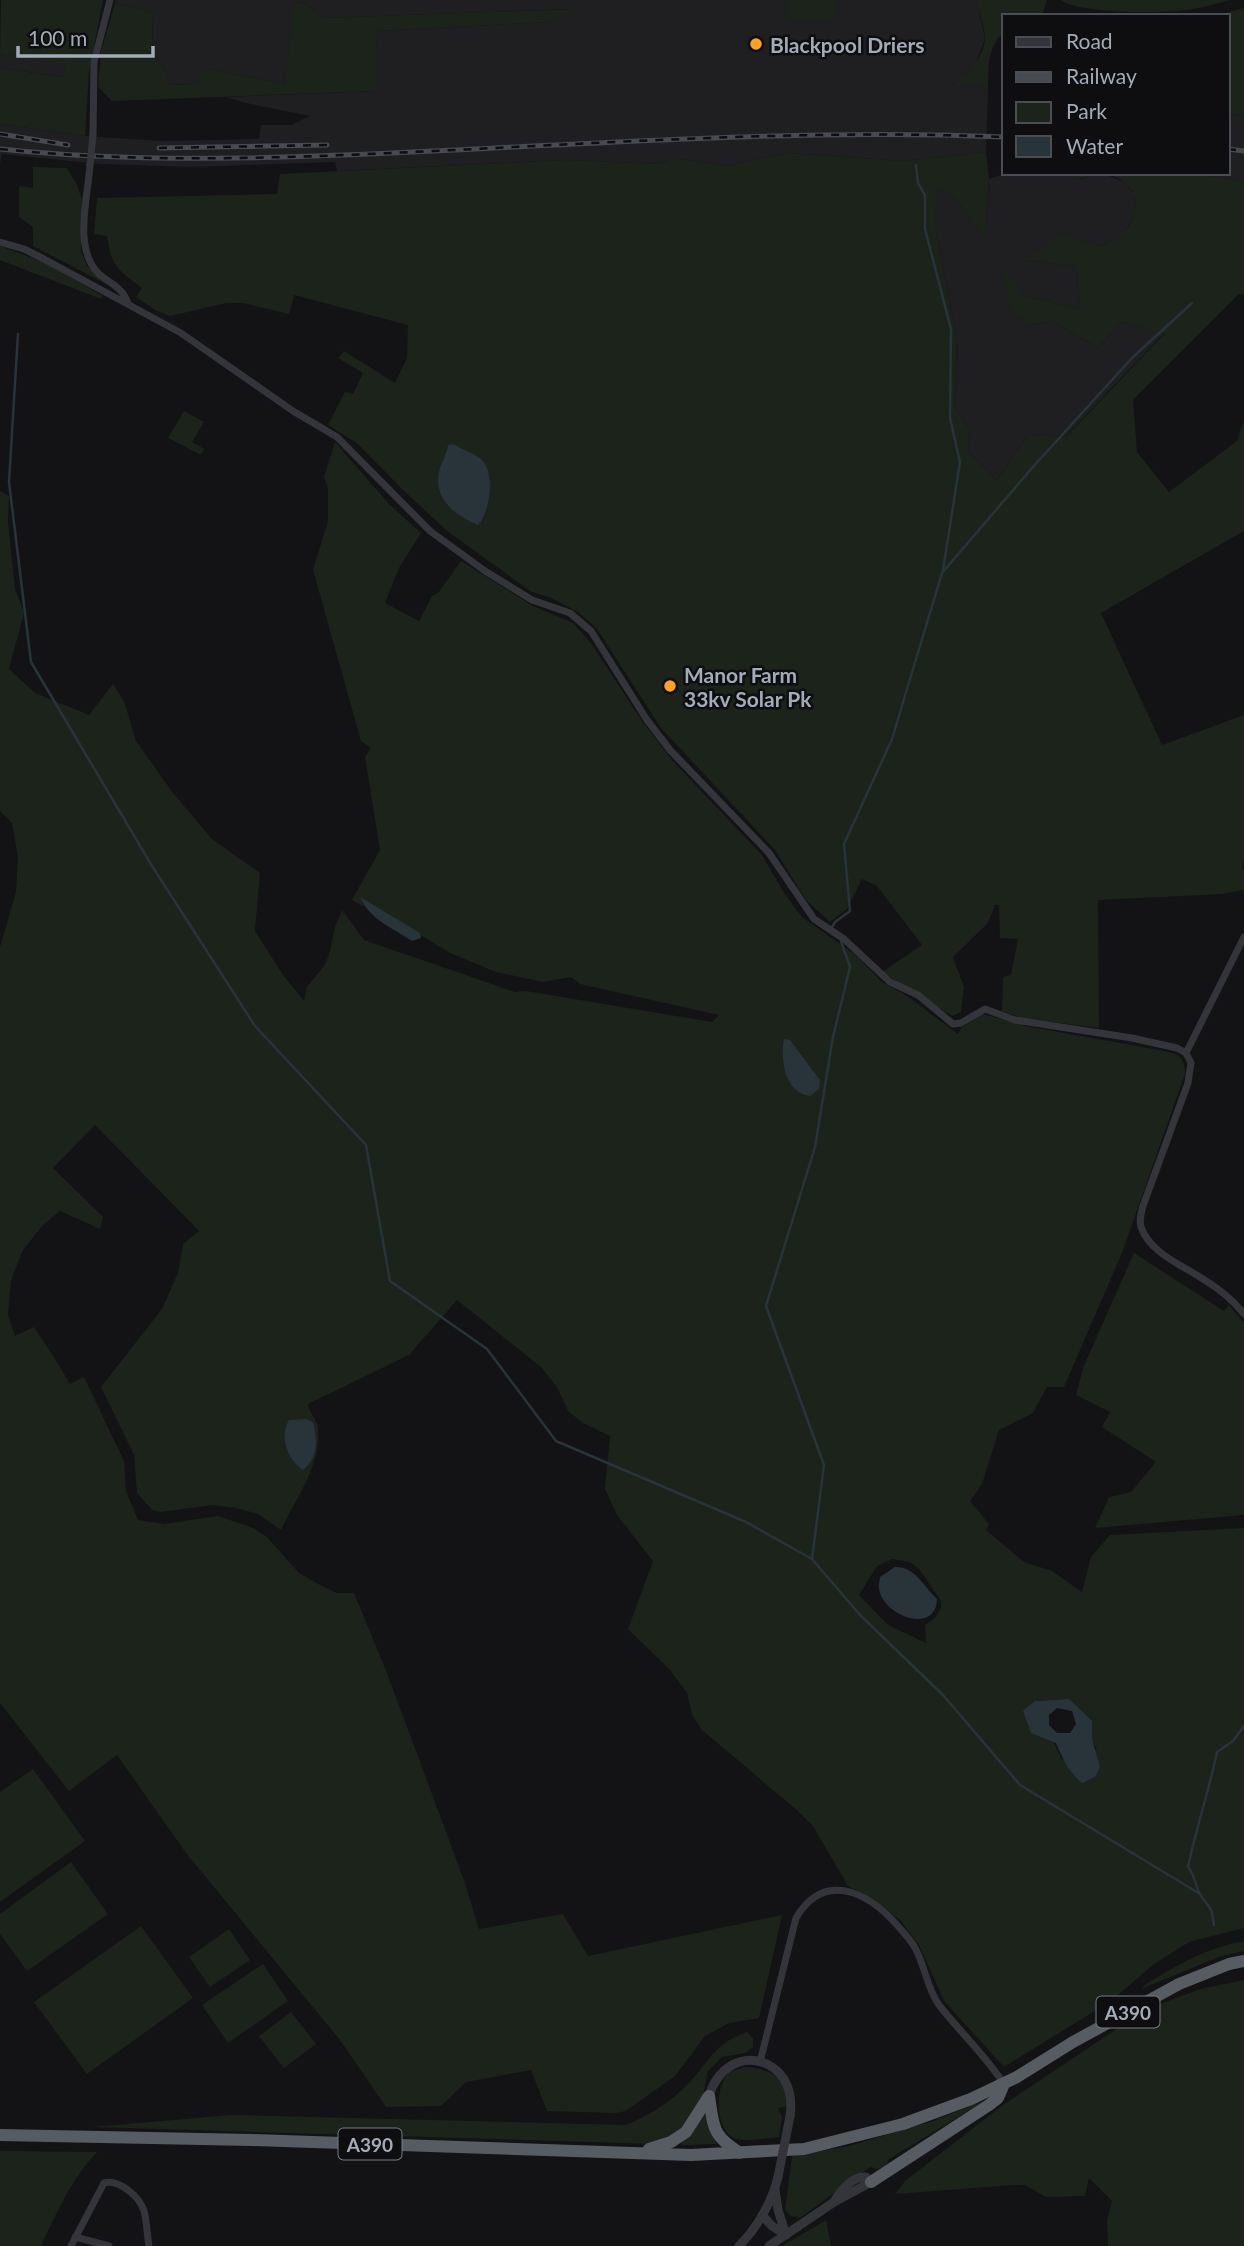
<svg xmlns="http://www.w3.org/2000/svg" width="1244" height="2246" viewBox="0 0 1244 2246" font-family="Lato,sans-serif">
<rect width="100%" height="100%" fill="#131315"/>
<path fill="#1f1f22" d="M116,0H977L985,39L977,60L968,74L953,84L978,85L988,90L986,152L903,161L787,153L727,166L672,158L660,164L566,160L337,171L335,162L191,167L100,164L2,154L0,164V124L85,136L162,141L259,139L261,125H291L310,116L246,103L226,97L375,91L377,31L545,22L572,9L324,18L306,4L295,2L285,84L208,69L199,84L167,85L166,72L152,50L153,13L115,3Z
M0,54L66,63L65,77L0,68Z
M1228,114L1244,116V181L1188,173H1228Z
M1007,173H1046L1082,179L1104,174L1125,182L1134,194L1135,214L1124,233L1111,243L1025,260L1077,266L1079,309L1022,295L1030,325L1053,321L1098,348L1121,322L1165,332L1065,437L1028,435L997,480L968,452L970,430L954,406L957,340L936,231L934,185L954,196L985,237L989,179Z"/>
<path fill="#1b231b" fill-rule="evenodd" d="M1,0H103L89,73L85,136L0,124V68L64,77L66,64L0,54Z
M785,0H838L835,1V19H787Z
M977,0H1047L1042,16H1004V32C986,48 989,68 988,90L978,85H952C967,74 983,59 985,39C985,28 979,12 977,0Z
M1060,0H1230C1218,3 1206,7 1193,9C1167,14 1080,14 1060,0Z
M294,2L306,4L324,18L575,9L545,22L377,31L376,91L112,101L98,87L101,52L115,3L153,13L152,50L166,72L168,85L199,84L200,75L208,69L285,84Z
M1244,8V116L1228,114V16H1215Z
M986,152L989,179L985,238L954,196L935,186L936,231L957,340L954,406L970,430L968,452L997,480L1028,435L1066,437L1165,333L1121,322L1098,348L1053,321L1030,325L1010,311L1002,263L1022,295L1079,309L1077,266L1024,260L1066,232C1073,236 1082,242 1090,245C1121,253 1152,204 1125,183C1112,171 1099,177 1084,178C1072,179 1057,175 1046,173H1188L1244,181V295L1239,294L1133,400L1137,452L1169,492L1237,441L1244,420V531L1101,613L1162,745L1244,715V860L1242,869L1244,870V890L1222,894L1098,900L1099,1028L1022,1018L1002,1011L1003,977L1011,975L1018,939L1000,938L999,905H995L988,923L953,957L964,987L961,1012L952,1016L882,972L922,945L877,886L862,879L847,909L830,922L806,900L775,850L661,728L597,629L578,612L551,598L530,591L447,531L401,488L358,444L328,425L345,392L353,394L363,373L338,358L344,351L395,383L407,358L408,325L294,295L289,314L243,303H227L170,316L155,310L136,297L142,288C117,269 112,268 107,236L94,234L97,198L277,194L280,174L566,160L660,164L672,158L727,166L787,153L903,161Z
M33,167L67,168L77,185L83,203L81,251L87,266L110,286L33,246V227L19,217V186L33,188Z
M0,246L46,263L103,296L101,299L0,260Z
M184,411L204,422L192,442L204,449L201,455L168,438Z
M335,442L389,504L421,533L399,568L385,603L419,621L432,596L438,593L461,561L533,606L573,623L591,643L642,721L672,760L762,855L786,896L802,917L857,956L882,982L907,996L958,1034L961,1028L983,1014L1025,1026L1159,1050C1177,1054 1185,1054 1185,1074L1122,1253L1064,1387H1047L1033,1413L999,1430L982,1484L970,1501L989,1524L986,1530L1024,1562L1052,1571L1082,1592L1091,1557L1110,1535L1244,1528V1928L1189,1942L1154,1964L1111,2001L1004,2067L944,2001L919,1945L900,1920L874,1899L848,1886L813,1826L798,1811L702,1730L692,1715L687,1693L670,1670L628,1629L653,1561L617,1515L605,1489L610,1436L583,1423L568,1411L557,1387L541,1367L457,1300L409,1355L308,1404C310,1415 317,1419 318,1428C322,1464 296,1498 281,1530L258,1514L236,1508L213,1505L161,1512L152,1510L137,1493L134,1455L101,1387L162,1309L178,1273L183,1244L199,1231L95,1125L53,1168L103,1217L100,1229L60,1211L42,1226L23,1250L11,1280L8,1315L15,1336L34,1327L52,1354L70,1384L84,1377L124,1461L126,1491L138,1520L164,1524L218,1516L253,1528L267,1537L299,1573L320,1585L337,1593H354L387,1673L465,1883L479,1929L563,1914L588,1956L782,1915L759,2018L729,2023L705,2036L675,2076L626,2111L616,2113L547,2111L531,2070L466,2082L441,2106L386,2107L340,2040L186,1853L117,1755L69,1791L0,1703V947L16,892L18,857L12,823L0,811V491L9,496L8,521L15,589L24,613L9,669L35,693L89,715L113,684L124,701L136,741L173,793L212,839L260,873L255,931L283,975L304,1001L307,987L324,966L329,955L335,927L342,910L364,940L515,992L526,991L712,1022L719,1015L580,984L571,977L543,982L496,972L450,953L361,899L364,907L352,900L380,850L365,757L371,748L361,741L313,570L328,521V489L324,477ZM892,1559L910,1562L919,1569L941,1601C942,1613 934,1619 925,1625L926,1643L888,1625L859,1595L877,1566ZM1069,1699L1097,1750L1062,1760L1035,1701Z
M1134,1253L1224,1311L1229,1305L1244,1323V1515L1095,1528L1109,1497L1131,1492L1156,1462L1102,1427L1110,1412L1076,1395L1083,1368Z
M33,1769L85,1841L0,1902V1792Z
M71,1862L108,1914L27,1971L0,1934V1914Z
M141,1926L193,1998L87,2074L34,2002Z
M229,1929L250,1960L210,1987L189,1957Z
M1244,1941V1951L1219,1957L1141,1989L1146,1984C1181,1963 1204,1949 1244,1941Z
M263,1964L288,2001L228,2043L202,2005Z
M1244,1980V2246H1108L1107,2221L1112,2201L1089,2178L1085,2196L1046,2197L1025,2185H1013L895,2194L905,2181L1003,2105L1121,2026L1158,2005L1200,1989Z
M291,2012L316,2044L284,2068L259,2036Z
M747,2032L753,2038V2047L745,2053L722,2057L708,2071L703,2096L690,2123L670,2137L656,2144L92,2127L232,2115L626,2125C648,2116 669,2103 686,2086C709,2063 714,2043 747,2032Z
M745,2067C773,2069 787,2078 786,2107L778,2108L782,2117L779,2137C766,2138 746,2143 734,2138C715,2130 714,2086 729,2073C733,2070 741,2069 745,2067Z
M988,2099L889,2159L886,2166L877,2169L871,2167L863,2172L800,2218L791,2216L785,2210L792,2156L849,2146L933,2121Z
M707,2106L710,2131L717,2144L683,2145L681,2144Z
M0,2151L97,2152C72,2178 56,2214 41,2246H0Z
M826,2220L831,2246H782Z"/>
<path fill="#28343a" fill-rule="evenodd" d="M454,444C463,451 476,453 483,461C495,476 490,512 478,525C456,516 433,499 439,472C441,462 447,455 448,445Z
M360,897L420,933L421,938L412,941C394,929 368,918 360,897Z
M784,1039L790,1040L820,1080L819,1089L810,1096C785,1093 780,1060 784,1039Z
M306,1419L313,1422C318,1441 318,1457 303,1470C287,1459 279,1437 289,1420Z
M895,1567C916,1567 923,1586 937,1599C936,1636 881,1615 879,1588C878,1585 880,1581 880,1577Z
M1069,1699L1092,1721V1739L1100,1767L1095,1777L1082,1783C1069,1772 1063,1760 1056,1743L1031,1733L1023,1711L1035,1701ZM1057,1708L1072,1711L1076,1724L1070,1733H1057L1049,1725V1715Z"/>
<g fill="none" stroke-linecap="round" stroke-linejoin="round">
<path stroke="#28343a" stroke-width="2.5" d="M916,165L918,183L925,195V229L951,329L950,418L960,462L943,570
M18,334L9,482L31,662L152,866L255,1026L366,1145L390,1281L487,1349L556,1441L746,1522L812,1559
M832,927L835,922L850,911L844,844L892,739L942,573L1032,468L1132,358L1192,303
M841,941L850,967L833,1037L815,1147L766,1306L824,1465L812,1559L860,1615L943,1695L1020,1785L1200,1894
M1214,1925C1211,1902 1209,1910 1200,1894C1195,1885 1195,1875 1188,1867C1196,1828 1209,1791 1217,1752L1233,1741L1244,1726"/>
<path stroke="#34353b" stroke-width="7" d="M93,135L94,62L110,0
M90,165C88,197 73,247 98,273C110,284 124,288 128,304
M0,242L24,249L44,259L181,333L293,411L337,437L430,531L485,571L532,600L570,613L591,631L647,720L670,750L769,853L814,919L844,939L890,982L918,995L953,1024L961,1023L985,1009L1015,1020L1132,1038L1177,1048L1186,1053L1191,1063L1188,1083L1143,1206C1141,1213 1139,1219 1141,1227C1150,1253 1182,1265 1203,1279C1218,1288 1233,1300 1244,1314
M1186,1053L1244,937
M760,2062L796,1918C824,1870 868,1892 897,1925C903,1932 909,1938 914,1946C925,1964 926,1987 939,2005C960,2032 985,2055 1004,2084
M75,2237L109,2246
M71,2246L104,2183C119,2179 140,2197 144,2211C147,2222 147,2235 149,2246"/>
<path stroke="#34353b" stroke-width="9" d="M709,2096C726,2039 799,2054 790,2116
M775,2190L778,2210L786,2235
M762,2215L772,2226L786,2235
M739,2246C757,2228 772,2202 778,2177
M769,2246L834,2202L871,2182L866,2177C852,2176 840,2191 834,2202"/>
<path stroke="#575c63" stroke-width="12" d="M709,2096C714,2127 711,2135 740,2153
M0,2135L252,2140L691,2155L804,2149L903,2124L971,2099L1017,2077L1073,2042L1179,1984L1229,1964L1244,1961
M649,2149L671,2142L686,2132L709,2096
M871,2182L989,2105L998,2098L1004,2084"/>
<g stroke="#474a50" stroke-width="5">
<path id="rail" d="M0,134L68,145
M159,148L327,145
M0,149C144,164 289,158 433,151C623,142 814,129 1004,137
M1228,149L1244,151"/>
</g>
<use href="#rail" stroke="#0e0e10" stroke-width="2.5" stroke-dasharray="8" stroke-linecap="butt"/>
<path stroke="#34353b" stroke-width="7" d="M90,165L93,135"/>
<path stroke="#34353b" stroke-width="9" d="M778,2177L790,2116"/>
</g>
<g fill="#ffa121" stroke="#0e0e10" stroke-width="2.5">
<circle cx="756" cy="44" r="7"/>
<circle cx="670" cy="686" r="7"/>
</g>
<g text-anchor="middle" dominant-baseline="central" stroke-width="5" stroke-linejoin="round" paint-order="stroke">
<g fill="#0e0e10" stroke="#767c85" stroke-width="2">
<rect x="1096.5" y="1996.5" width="63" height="31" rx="5"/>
<rect x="338.5" y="2128.5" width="63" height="31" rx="5"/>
</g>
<g font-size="19" font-weight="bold" fill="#a3abb7">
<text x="1128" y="2012">A390</text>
<text x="370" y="2144">A390</text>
</g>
<g font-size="21" font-weight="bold" fill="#a3abb7" stroke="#0e0e10" text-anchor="start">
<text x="770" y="44">Blackpool Driers</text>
<text x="684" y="674">Manor Farm<tspan x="684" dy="24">33kv Solar Pk</tspan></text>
</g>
</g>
<rect x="1002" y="14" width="228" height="161" fill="#0e0e10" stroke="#4a4d53" stroke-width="2"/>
<rect x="1016" y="37" width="35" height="10" fill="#34353b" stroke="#4a4d53" stroke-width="2"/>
<text x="1066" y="49" font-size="21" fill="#a3abb7">Road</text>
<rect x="1016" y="72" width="35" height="10" fill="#474a50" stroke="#4a4d53" stroke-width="2"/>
<text x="1066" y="84" font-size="21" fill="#a3abb7">Railway</text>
<rect x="1016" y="102" width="35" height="21" fill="#1b231b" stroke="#4a4d53" stroke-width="2"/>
<text x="1066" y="119" font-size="21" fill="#a3abb7">Park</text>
<rect x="1016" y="136" width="35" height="21" fill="#28343a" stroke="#4a4d53" stroke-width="2"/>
<text x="1066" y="154" font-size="21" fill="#a3abb7">Water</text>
<path d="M18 46v10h135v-10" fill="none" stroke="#a3abb7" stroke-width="3.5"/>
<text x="28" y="46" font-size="21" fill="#a3abb7" stroke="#0e0e10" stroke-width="5" paint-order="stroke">100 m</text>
</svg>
